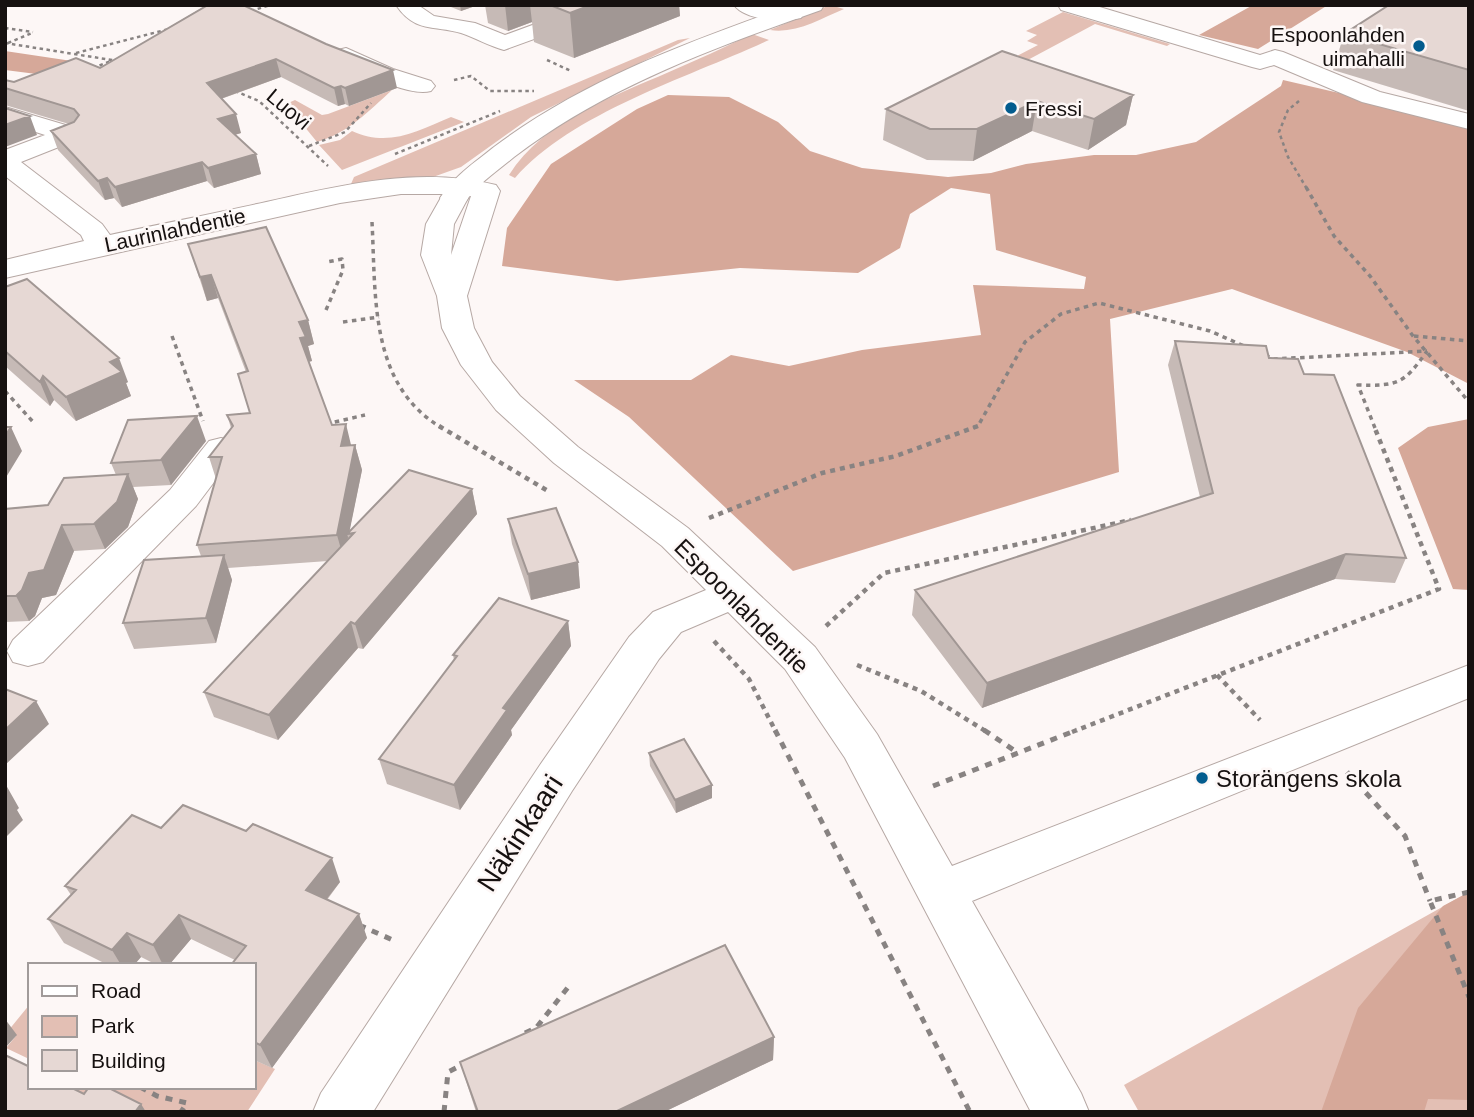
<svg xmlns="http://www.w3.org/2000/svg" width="1474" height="1117" viewBox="0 0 1474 1117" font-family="Helvetica,sans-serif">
<rect width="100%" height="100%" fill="#fdf7f6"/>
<path fill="#e3bfb4" d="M830,5L844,9C820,19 796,34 770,30Z
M1063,12L1170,44L1167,46L1095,24L1011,69L1000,65L1038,45L1027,41L1037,35L1026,31Z
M752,34L769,40C690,77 573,112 515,178L509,175C544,120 612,97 669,72C697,60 725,47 752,34Z
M690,38L531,117L461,167L433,177L351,184L354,177L678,40Z
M392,90C369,111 348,133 317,142L286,104L295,100L322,115L328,114Z
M451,117L464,122L342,170L319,145L340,140L352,131C389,148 417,131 451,117Z
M1469,892V1112H1139L1124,1085Z
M30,1004V1065L27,1058L6,1048L16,1036L8,1031Z
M254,1060L275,1069L247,1112H127L42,1087H254Z"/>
<path fill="#d6a899" d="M1253,5H1328L1258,49L1199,35Z
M5,51L92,64L60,77L5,70Z
M1283,80L1365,99L1469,128V384L1407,352L1232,289L1110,319L1119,472L793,571L629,417L574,380H691L731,355L789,366L862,350L981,335L973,285L1084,289L1086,277L996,250L990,194L951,188L910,214L900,248L858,273L740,268L617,281L502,266L507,228L551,164L637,109L668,95L729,97L778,122L810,151L862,168L948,177L991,173L1026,164L1094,155H1136L1196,142L1281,86Z
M1469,419V590L1453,589L1398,448L1428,427Z
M1469,892V1100L1428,1099L1424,1112H1321L1358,1008L1443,906Z"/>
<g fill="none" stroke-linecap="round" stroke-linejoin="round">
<g stroke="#b6a8a4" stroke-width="2">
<path id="minor" d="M396,5H418L434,16L475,23L505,35L576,9L573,5H603L606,9L603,14L504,50C489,46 476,38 461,33C433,25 415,33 396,5Z
M734,5L793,6L801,8L804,13L801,18C783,22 746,21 734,5Z
M1058,5H1093L1260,55L1275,50L1283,52L1380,92L1469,114V129L1362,102L1274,65L1260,69L1252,67L1061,10Z
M346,48L393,69L431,81L435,86L431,91C406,97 361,71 338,60L334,55L338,50Z
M5,107L79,129L83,134L79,139L21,162L102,224L110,235C159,224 208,215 257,204C335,187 416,165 496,185L500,191L467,296L474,328L492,362L520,396L578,447L688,528L815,647L877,734L952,866L1469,665V698L972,901L1081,1093L1089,1112H1031L845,758L785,669L728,612L681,632L659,659L572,791L373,1112H313L321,1093L540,765L629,637L653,612L706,590L662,546L554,463L496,410L461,365L442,328L437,296L421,255L426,224L443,194H401L340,203L5,278V260L84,241L81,235L5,176V150L45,135L5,122ZM466,196H471L451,255L454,224L468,198Z
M221,438L233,441L239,449L196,506L43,662L28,666L13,662L7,651L13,640L170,490L209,441Z"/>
</g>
<g stroke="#b6a8a4" stroke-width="2">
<path id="major" d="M792,5H824L821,10C714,48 605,87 514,157C496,172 477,184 464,204L454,206L444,204L440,198C454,176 474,163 494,147C583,80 688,42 792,5Z"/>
</g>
<path stroke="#888382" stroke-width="2.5" stroke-dasharray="3.5 3.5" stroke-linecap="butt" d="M251,11L270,5
M5,28L33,32
M5,43L118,61
M8,43L32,33
M76,53L169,29
M547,60L571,71
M93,68L111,61
M454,80L471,76L490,91H534
M235,91L259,101L328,166
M1299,101L1288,110L1279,132L1288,157L1307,189
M309,146L345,132L371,103
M395,154L500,111"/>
<path stroke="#888382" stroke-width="3.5" stroke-dasharray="4.5 4.5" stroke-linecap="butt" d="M1306,187L1334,236L1370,276L1413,336L1469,402
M372,222C376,297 369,385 442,428
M326,310L343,270L342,259L327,262
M343,322L379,317
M172,336L203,421
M1414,336L1469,341
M1265,355L1274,359L1427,351
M5,391L35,424
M326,424L365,415
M973,428L978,426L1025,342L1061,314L1099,303L1210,331L1244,346
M1375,428L1358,385C1398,386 1404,384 1427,351"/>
<path stroke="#888382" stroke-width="4.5" stroke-dasharray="5 5" stroke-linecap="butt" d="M439,426L548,491
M709,518L822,473L896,456L978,426
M826,626L884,573L1131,520
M714,641L749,679L776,732
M857,665L921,691L987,732
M1217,675L1260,720
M1072,732L1439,589L1374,426"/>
<path stroke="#888382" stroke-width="5" stroke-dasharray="7 7" stroke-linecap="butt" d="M775,730L970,1112
M984,730L1018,753
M1347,772L1405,836L1430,901
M933,786L1077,730
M1469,892L1430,901L1469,997
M359,925L395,941
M525,1033L536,1028L569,986
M140,1087L157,1096L187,1103L181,1112
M444,1112L448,1072L464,1064"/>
<use href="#minor" fill="#fff" fill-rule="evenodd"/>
<use href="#major" fill="#fff" fill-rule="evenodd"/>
</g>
<path fill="#c6bab6" d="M446,5H478L461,11Z
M485,5H679L680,16L574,58L534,42L532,22L508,31L488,23Z
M1469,5V111L1333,70L1344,34Z
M205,6L397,88L349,106L345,104L338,106L281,77L221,99L241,133L235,135L256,154L261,174L214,188L207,181L122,207L114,198L105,200L58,150L51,131L69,124L5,105V80L14,82L100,68Z
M1133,95L1126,125L1088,150L1032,131L973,161L927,160L883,140L886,109Z
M188,244L308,320L314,344L308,346L312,361L309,362L332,425L351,445H355L362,470L349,532L472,489L477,514L363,649L358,648L278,740L214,717L204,692L328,561L228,568L232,580L216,643L134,649L123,623L201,556L197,545L216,479L209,457L231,428L227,415L250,413L246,372L218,298L207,301Z
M5,287L128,382L126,383L131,396L76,421L54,400L50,406L5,366Z
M1175,341L1304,374L1406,558L1395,583L1335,579L982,708L912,615L915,590L1200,497L1168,365Z
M206,441L171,485L133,487L138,499L128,527L105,549L74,551L56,595L42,598L35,616L29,621L5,622V509L48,505L116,475L111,463Z
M508,519L578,562L580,588L531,600L512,544Z
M568,621L571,646L511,730L512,735L460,810L387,784L379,759L454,660L453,655Z
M649,753L712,798L676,813L650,766Z
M161,828L340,882L327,900L359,914L367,938L272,1068L254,1060V965L235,960L191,939L169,965H157L141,957L134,965H108L64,943L48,919L71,895L65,886Z
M774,1037L773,1060L664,1112H476L460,1062Z"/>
<path fill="#a19794" d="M460,5H478L461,11Z
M505,5H530L532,22L508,31Z
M591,5H679L680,16L574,58L570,13Z
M276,59L281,77L212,102L207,83Z
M393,70L397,88L349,106L345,88Z
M341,86L345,104L338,106L334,88Z
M1133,95L1126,125L1088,150L1094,119Z
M1037,101L1032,131L973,161L977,129Z
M236,114L241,133L223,138L218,119Z
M30,116L37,135L5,147V125Z
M256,154L261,174L214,188L208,168Z
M202,162L207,181L122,207L115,187Z
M107,178L114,198L105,200L98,181Z
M211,275L218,298L207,301L200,277Z
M308,320L314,344L308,346L312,361L307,362L300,338L299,322Z
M119,358L128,382L126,383L131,396L76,421L66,397L110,362Z
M43,376L54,400L50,406L40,382Z
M197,416L206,441L171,485L161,460Z
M346,424L352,449L341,446Z
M11,427L22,451L5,479V436Z
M355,445L362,470L349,534H347L348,537L344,560L337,535Z
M128,474L138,499L128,527L105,549L94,524Z
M472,489L477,514L363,649L355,624Z
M62,525L74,551L56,595L42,598L35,616L29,621L16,596L29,573Z
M1346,554L1335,579L982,708L987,683Z
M224,555L232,580L216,643L206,618Z
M578,562L580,588L531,600L528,574Z
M568,621L571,646L511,730L512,735L460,810L454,785L503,708Z
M351,622L358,648L278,740L269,715Z
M36,701L49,724L5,765V730Z
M6,785L19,808L17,810L23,820L5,838Z
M712,785V798L676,813L675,800Z
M332,858L340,882L315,914L306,890Z
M359,914L367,938L272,1068L260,1045Z
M179,915L191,939L169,965H163L153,945Z
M127,933L141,957L134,965H121L112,950Z
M5,1019L17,1035L5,1048Z
M774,1037L773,1060L664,1112H615Z
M141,1104L146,1112H135Z"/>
<path fill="#e6d8d4" stroke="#a19794" stroke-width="2" d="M208,5H243L326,44L393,70L345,88L341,86L334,88L276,59L207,83L236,114L218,119L256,154L208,168L202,162L115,187L107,178L98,181L51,131L74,122L79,115L74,109L5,88V80L14,82L76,58L100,68Z
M550,5H591L570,13Z
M1389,5H1469V70L1344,34Z
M1002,51L1133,95L1094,119L1037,101L977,129H930L886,109Z
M5,108L30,116L5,125Z
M266,227L308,320L299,322L306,337L300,338L332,425L346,424L341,446L355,445L337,535L197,545L222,457H209L233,426L227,415L250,413L238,374L248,371L211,275L200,277L188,244Z
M27,279L119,358L110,362L122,372L66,397L43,376L40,382L5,351V287Z
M1175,341L1266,346L1269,358L1298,359L1304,374L1334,375L1406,558L1346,554L987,683L915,590L1213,493Z
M197,416L161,460L111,463L128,420Z
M5,427H11L5,436Z
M409,470L472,489L355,624L351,622L269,715L204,692L354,533L347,534Z
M128,474L117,502L94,524L62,525L44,570L29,573L22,590L16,596H5V509L48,505L64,478Z
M556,508L578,562L528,574L508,519Z
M224,555L206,618L123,623L144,560Z
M499,598L568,621L503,708L507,710L454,785L379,759L457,656L453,655Z
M5,689L36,701L5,730Z
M684,739L712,785L675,800L649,753Z
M183,805L246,831L253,824L332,858L306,890L359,914L260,1045L254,1042V965H231L246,946L179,915L153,945L127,933L112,950L48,919L76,890L65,886L132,815L161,828Z
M725,945L774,1037L615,1112H478L460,1062Z
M5,1055L30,1067V1087H70L84,1094L89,1087H107L141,1104L135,1112H5Z"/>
<g fill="#035c8e" stroke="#fdf7f6" stroke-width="2.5">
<circle cx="1419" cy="46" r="7"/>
<circle cx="1011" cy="108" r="7"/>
<circle cx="1202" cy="778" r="7"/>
</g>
<g text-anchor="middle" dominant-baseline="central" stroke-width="5" stroke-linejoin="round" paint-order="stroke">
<g font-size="21" fill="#161110" stroke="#fdf7f6" text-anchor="end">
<text x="1405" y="34">Espoonlahden<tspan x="1405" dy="24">uimahalli</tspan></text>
<text x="1025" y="108" text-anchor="start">Fressi</text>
</g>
<g font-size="21" fill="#161110" stroke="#fdf7f6">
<text transform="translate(289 109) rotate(40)">Luovi</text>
<text transform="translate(175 230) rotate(-12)">Laurinlahdentie</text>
</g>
<g font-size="24" fill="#161110" stroke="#fdf7f6">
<text transform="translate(742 606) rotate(45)">Espoonlahdentie</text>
</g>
<g font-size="24" fill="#161110" stroke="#fdf7f6" text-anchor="start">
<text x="1216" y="778">Storängens skola</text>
</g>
<g font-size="28" fill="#161110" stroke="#fdf7f6">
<text transform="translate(520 833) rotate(-57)">Näkinkaari</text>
</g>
</g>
<rect width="1474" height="1117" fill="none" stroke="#161110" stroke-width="14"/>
<rect x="28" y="963" width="228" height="126" fill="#fdf7f6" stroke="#a19b9a" stroke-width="2"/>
<rect x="42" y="986" width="35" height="10" fill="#ffffff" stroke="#a19b9a" stroke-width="2"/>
<text x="91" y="998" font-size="21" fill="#161110">Road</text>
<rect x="42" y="1016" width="35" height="21" fill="#e3bfb4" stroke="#a19b9a" stroke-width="2"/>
<text x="91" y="1033" font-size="21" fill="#161110">Park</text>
<rect x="42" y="1050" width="35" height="21" fill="#e6d8d4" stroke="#a19b9a" stroke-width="2"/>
<text x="91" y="1068" font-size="21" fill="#161110">Building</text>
</svg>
